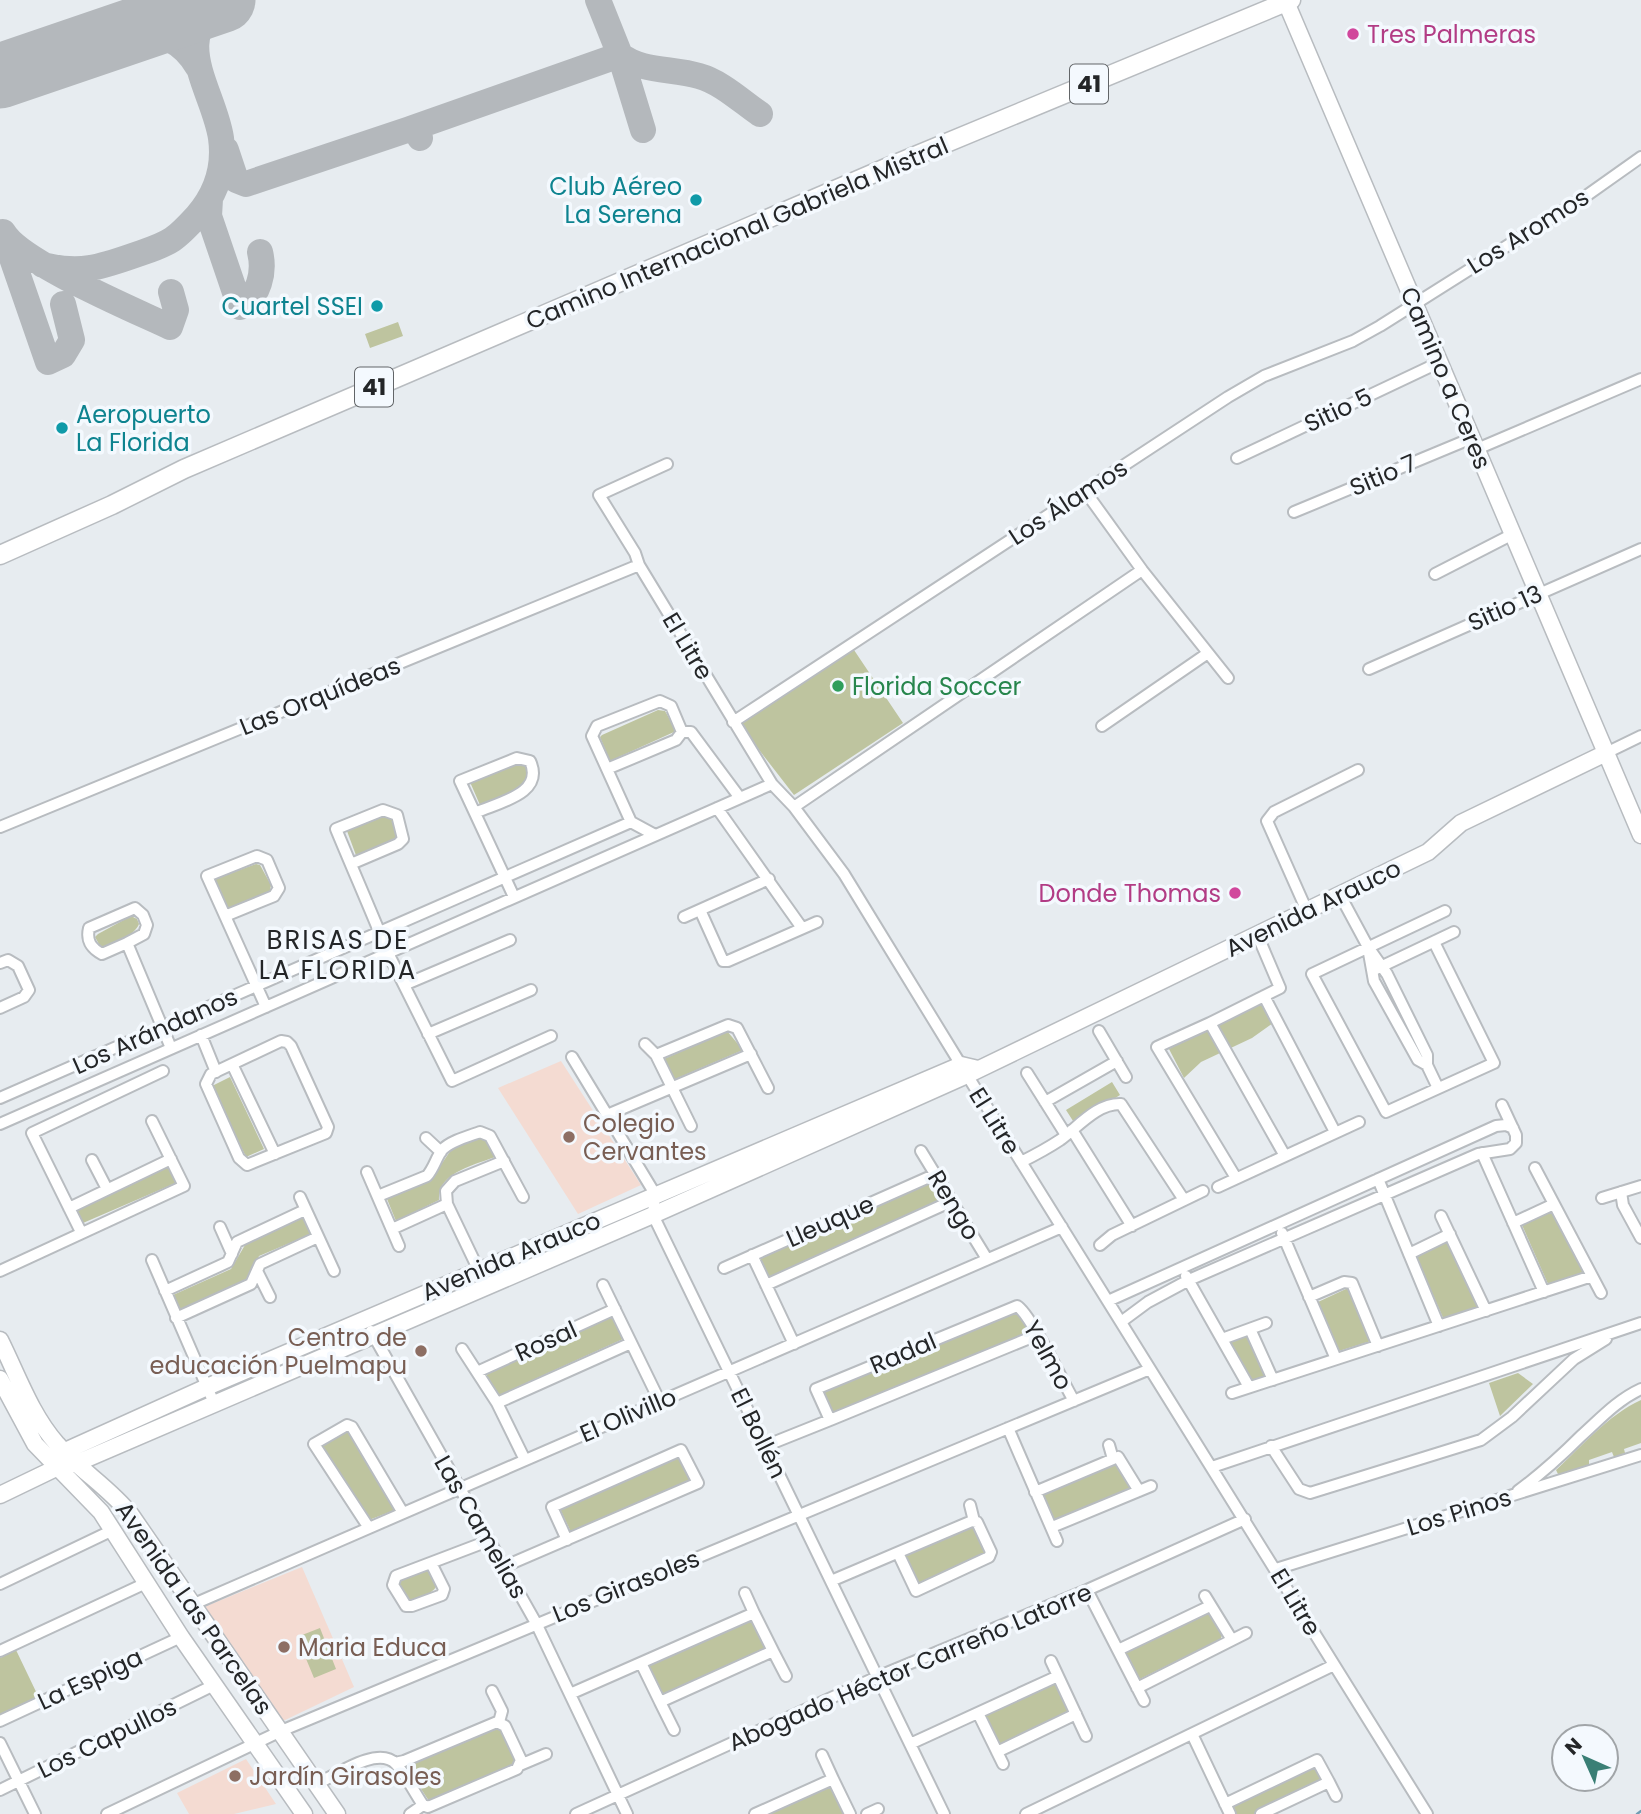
<svg xmlns="http://www.w3.org/2000/svg" width="1641" height="1814" viewBox="0 0 1641 1814" font-family="Poppins,sans-serif">
<rect width="100%" height="100%" fill="#e7ecf0"/>
<path fill="#f4dbd2" d="M561,1061L641,1185L578,1214L498,1088Z
M302,1567L354,1687L281,1722L204,1607Z
M246,1759L276,1804L234,1814H189L177,1793Z"/>
<path fill="#bec49f" d="M398,322L403,336L370,348L365,334Z
M854,650L903,723L794,795L739,724Z
M658,710L665,711L675,728L674,732L610,761L600,737L602,735Z
M519,763L526,765L530,772L526,786L480,805L470,782Z
M382,814L393,818L398,837L395,841L357,858L347,831Z
M256,864L260,865L271,885L270,891L227,910L214,879Z
M131,916L137,919L139,924C134,936 112,947 100,946L95,937L98,934Z
M1260,999L1273,1023L1252,1038L1201,1062L1184,1078L1169,1049Z
M727,1031L743,1050L673,1080L664,1059Z
M230,1077L264,1149L246,1157L212,1086Z
M1112,1082L1120,1095L1075,1124L1066,1110Z
M479,1136L486,1139L497,1156C476,1165 437,1172 439,1200L396,1221L387,1199L434,1175L451,1150Z
M169,1165L178,1182L83,1223L77,1211Z
M933,1181L943,1198L768,1278L760,1258Z
M1552,1210L1586,1271L1548,1284L1522,1225Z
M303,1217L311,1234L259,1256L249,1279L180,1310L173,1295L231,1269L245,1245Z
M1449,1241L1479,1306L1444,1320L1416,1256Z
M1348,1288L1371,1341L1339,1351L1318,1302Z
M1018,1309L1032,1333L832,1415L820,1389Z
M610,1316L617,1320L625,1334L623,1339L500,1395L494,1391L486,1376L490,1372Z
M1249,1334L1266,1377L1251,1381L1229,1342Z
M1518,1373L1533,1384L1500,1416L1489,1383Z
M1641,1400V1443L1624,1449L1625,1453L1614,1457L1612,1452L1589,1460V1466L1559,1476L1556,1470C1582,1446 1608,1415 1641,1400Z
M347,1427L396,1506L395,1510L369,1520L319,1442Z
M679,1456L692,1479L571,1532L560,1509Z
M1114,1462L1119,1464L1132,1486L1131,1490L1056,1523L1052,1520L1041,1496L1044,1491Z
M969,1524L976,1526L988,1550L986,1556L921,1585L918,1584L904,1559L905,1553Z
M423,1568L429,1570L437,1585C433,1594 416,1602 407,1601L396,1583L399,1577Z
M1205,1613L1210,1615L1222,1634L1221,1639L1140,1679L1135,1676L1123,1655L1128,1649Z
M753,1620L767,1648L663,1696L648,1665Z
M320,1628L336,1669L314,1678L297,1637Z
M16,1650L40,1700L0,1718V1658Z
M1052,1682L1057,1684L1069,1708L1068,1715L1001,1747L983,1718L985,1714Z
M498,1724L518,1760L516,1765L429,1801L404,1763Z
M1315,1763L1324,1781L1254,1814H1236L1231,1803Z
M829,1786L844,1814H767Z"/>
<g fill="none" stroke-linecap="round" stroke-linejoin="round">
<path stroke="#709db3" stroke-width="2.5" d="M1637,1814L1641,1811"/>
<path stroke="#b4b8bc" stroke-width="26" d="M598,0L620,55L643,130
M132,31C162,33 182,40 198,67
M0,78L8,73
M414,129H410L620,55C642,72 672,68 699,76C721,82 741,101 760,114
M226,150L236,180L246,184L410,129H415L420,138
M210,199L209,216L240,307C259,297 265,272 260,252
M3,232C20,262 134,310 170,327L176,310L171,292
M5,238L48,362L63,355L72,340L63,304
M43,265C83,275 103,266 141,253C171,243 176,239 197,216C217,193 225,167 221,138C214,90 165,34 228,0"/>
<path stroke="#b4b8bc" stroke-width="65" d="M0,76L223,0"/>
<g stroke="#b8bcc0" stroke-width="14">
<path id="street" d="M1477,449L1641,379
M1237,458L1440,362
M667,464L599,495L635,553L639,565L772,784L794,807L844,874L961,1065
M1085,491L1142,570L1228,678
M1294,512L1472,438
M1435,574L1513,534
M1369,669L1641,549
M733,722L1228,397L1264,376L1353,341L1380,326L1586,196L1641,157
M1102,726L1208,653
M682,732H691L740,798
M1606,753L1641,736
M607,769L676,740L682,732L671,706L660,701L597,726L592,736L631,822
M794,807L1142,570
M717,808L802,928
M475,813C499,802 545,794 530,761L517,758L460,781L514,897
M631,822L655,835
M0,827L639,565
M351,864L398,844L403,839L397,815L383,810L336,829C353,870 371,911 388,953L452,1081L551,1036
M1340,895L1368,947L1387,974L1427,1055V1065L1438,1088
M700,910L723,961H728L817,922
M1307,911L1267,821L1274,812L1358,770
M225,916L274,896L279,888L267,860L257,856L207,876L266,1007
M684,917L769,879
M1257,934L1280,988L1210,1023L1285,1156
M1434,942L1494,1063L1386,1112L1312,974L1445,911
M127,943L144,934L147,925L143,915L135,908L89,928C86,941 91,948 102,954L127,943L171,1048
M1369,953L1374,981L1418,1060L1427,1065
M0,963L8,960L18,966L29,990L24,997L0,1008
M1374,970L1454,932
M404,985L510,940
M1264,996L1335,1132
M1210,1023L1157,1047L1236,1178
M1099,1031L1126,1077
M428,1034L531,990
M201,1035L216,1072
M281,1041L287,1042L291,1046L328,1127L326,1133L247,1165L239,1158L206,1084L211,1074Z
M645,1044L656,1055L691,1126
M656,1055L728,1025L737,1028L768,1088
M572,1057L655,1194L653,1215L944,1814
M232,1064L275,1154
M1027,1073L1066,1135
M967,1075L1427,1814
M0,1098L631,822
M1045,1102L1117,1061
M607,1115L751,1054
M0,1124L772,784
M1072,1130L1132,1226
M426,1138L441,1152
M921,1151L987,1259
M1482,1153L1544,1292
M92,1160L107,1189
M1021,1162C1035,1155 1048,1148 1060,1140C1078,1127 1097,1103 1121,1104L1184,1200
M1535,1168L1601,1293
M367,1172L399,1246
M1378,1179L1439,1326
M1218,1187L1359,1122
M1621,1192L1623,1205L1641,1238
M378,1196L427,1176C434,1168 436,1158 442,1150C450,1141 469,1136 480,1132L490,1136L523,1197
M300,1197L334,1271
M1602,1198L1641,1186
M69,1208L171,1159
M1441,1216L1486,1311
M1513,1223L1554,1204
M220,1227L232,1254
M392,1229L447,1204
M81,1232L32,1133L163,1071
M1282,1233L1336,1359
M1100,1245L1112,1235L1203,1191
M1409,1254L1450,1234
M752,1255L794,1344
M152,1260L214,1403
M724,1268L936,1174
M0,1271L184,1186L152,1121
M257,1271L270,1297
M481,1275L447,1204L446,1191L455,1181L504,1161
M1186,1276L1249,1387
M603,1285L660,1402
M766,1285L952,1201
M165,1291L228,1262L237,1242L305,1210
M1309,1297L1344,1282L1352,1283L1378,1346
M1108,1301L1496,1126L1506,1125L1513,1128
M176,1318L251,1284L260,1264L318,1237
M1121,1322L1148,1302L1189,1280L1478,1154L1510,1149L1516,1143V1135L1502,1105
M1250,1329L1273,1380
M371,1331L536,1623L627,1814
M1037,1335L830,1420L816,1389L1017,1306C1030,1313 1064,1384 1074,1401
M1222,1339L1266,1323
M462,1349L497,1403L525,1460
M477,1372L615,1309
M1232,1393L1592,1276
M497,1403L631,1343
M1008,1428L1057,1541
M1109,1445L1113,1459
M765,1446L830,1420
M1271,1446L1299,1489L1310,1493L1481,1440L1512,1417L1574,1359L1606,1339
M1212,1467L1641,1323
M1518,1491C1541,1474 1561,1456 1581,1436C1600,1419 1617,1400 1641,1389
M1035,1492L1118,1457L1139,1491
M970,1505L974,1521
M1052,1527L1151,1486
M369,1528L314,1444L347,1425L352,1427L403,1513
M431,1563L444,1589L442,1595L412,1606H406L393,1585L396,1576L488,1541
M503,1567L698,1483L681,1450L552,1507L567,1540
M1276,1569L1641,1455
M831,1581L972,1521L977,1522L991,1552L989,1557L916,1591L898,1553
M0,1584L113,1530
M1087,1590L1144,1701
M745,1593L754,1613
M1205,1596L1232,1640
M194,1604L1062,1227
M1118,1650L1210,1606
M0,1651L146,1583
M773,1651L786,1676
M1051,1661L1086,1736
M1137,1688L1246,1633
M492,1691L502,1711L499,1722
M570,1694L754,1613L773,1651L660,1702L641,1663
M660,1702L674,1730
M978,1713L1003,1764
M0,1721L181,1637
M1192,1734L1230,1814
M0,1743L35,1814
M910,1744L1058,1676
M997,1752L1076,1714
M822,1755L833,1779
M520,1765L546,1754
M1329,1782L1336,1796
M317,1784C336,1775 378,1745 396,1764C406,1775 414,1792 423,1805L428,1807L517,1769L521,1760L505,1726L497,1722L404,1761L395,1763
M0,1790L214,1685
M1225,1804L1317,1760L1329,1782L1261,1814
M107,1814L281,1731L1150,1369
M410,1814L423,1805
M576,1814L877,1677L1087,1590L1245,1519
M755,1814L833,1779L850,1814
M867,1814L878,1809
M1026,1814L1334,1665"/>
</g>
<g stroke="#b8bcc0" stroke-width="19">
<path id="secondary" d="M1286,2L1641,835
M0,1340C17,1374 31,1415 57,1444C79,1470 110,1488 131,1515L337,1814
M0,1379L35,1444L101,1512L181,1637L304,1814
M56,1468L63,1452L207,1387L961,1065L978,1069
M0,1495L56,1468L77,1463L653,1215L967,1075L1428,852L1461,823L1606,753"/>
</g>
<g stroke="#b8bcc0" stroke-width="21">
<path id="primary" d="M0,555L112,505L184,469L886,168L1291,0"/>
</g>
<use href="#street" stroke="#fff" stroke-width="10"/>
<use href="#secondary" stroke="#fff" stroke-width="16"/>
<use href="#primary" stroke="#fff" stroke-width="18"/>
</g>
<g fill="#d1479c" stroke="#f4f9fe" stroke-width="2.5">
<circle cx="1353" cy="34" r="7"/>
<circle cx="1235" cy="893" r="7"/>
</g>
<g fill="#0f9aa8" stroke="#f4f9fe" stroke-width="2.5">
<circle cx="696" cy="200" r="7"/>
<circle cx="377" cy="306" r="7"/>
<circle cx="62" cy="428" r="7"/>
</g>
<circle fill="#2e9e5b" stroke="#f4f9fe" stroke-width="2.5" cx="838" cy="686" r="7"/>
<g fill="#8d6e63" stroke="#f4f9fe" stroke-width="2.5">
<circle cx="569" cy="1137" r="7"/>
<circle cx="421" cy="1351" r="7"/>
<circle cx="284" cy="1647" r="7"/>
<circle cx="235" cy="1776" r="7"/>
</g>
<g text-anchor="middle" dominant-baseline="central" stroke-width="7" stroke-linejoin="round" paint-order="stroke">
<g fill="#f4f9fe" stroke="#626568" stroke-width="2">
<rect x="1070" y="64.5" width="38" height="39" rx="5"/>
<rect x="355" y="367.5" width="38" height="39" rx="5"/>
</g>
<g font-size="23" font-weight="bold" fill="#242628">
<text x="1089" y="84">41</text>
<text x="374" y="387">41</text>
</g>
<g font-size="24" fill="#b23c85" stroke="#f4f9fe" text-anchor="start">
<text x="1367" y="34">Tres Palmeras</text>
<text x="1221" y="893" text-anchor="end">Donde Thomas</text>
</g>
<g font-size="24" fill="#0d838f" stroke="#f4f9fe" text-anchor="end">
<text x="682" y="186">Club Aéreo<tspan x="682" dy="28">La Serena</tspan></text>
<text x="363" y="306">Cuartel SSEI</text>
<text x="76" y="414" text-anchor="start">Aeropuerto<tspan x="76" dy="28">La Florida</tspan></text>
</g>
<g font-size="24" fill="#242628" stroke="#f4f9fe">
<text transform="translate(1528 231) rotate(-32)">Los Aromos</text>
<text transform="translate(737 233) rotate(-23)">Camino Internacional Gabriela Mistral</text>
<text transform="translate(1446 378) rotate(67)">Camino a Ceres</text>
<text transform="translate(1338 410) rotate(-25)">Sitio 5</text>
<text transform="translate(1383 475) rotate(-23)">Sitio 7</text>
<text transform="translate(1068 502) rotate(-33)">Los Álamos</text>
<text transform="translate(1505 608) rotate(-24)">Sitio 13</text>
<text transform="translate(688 646) rotate(59)">El Litre</text>
<text transform="translate(320 696) rotate(-22)">Las Orquídeas</text>
<text transform="translate(1313 908) rotate(-26)">Avenida Arauco</text>
<text transform="translate(155 1031) rotate(-24)">Los Arándanos</text>
<text transform="translate(995 1121) rotate(58)">El Litre</text>
<text transform="translate(954 1205) rotate(59)">Rengo</text>
<text transform="translate(830 1221) rotate(-24)">Lleuque</text>
<text transform="translate(511 1256) rotate(-23)">Avenida Arauco</text>
<text transform="translate(546 1341) rotate(-24)">Rosal</text>
<text transform="translate(903 1353) rotate(-23)">Radal</text>
<text transform="translate(1048 1355) rotate(61)">Yelmo</text>
<text transform="translate(628 1415) rotate(-23)">El Olivillo</text>
<text transform="translate(759 1433) rotate(64)">El Bollén</text>
<text transform="translate(1459 1512) rotate(-17)">Los Pinos</text>
<text transform="translate(481 1527) rotate(60)">Las Camelias</text>
<text transform="translate(626 1586) rotate(-22)">Los Girasoles</text>
<text transform="translate(1296 1602) rotate(59)">El Litre</text>
<text transform="translate(194 1608) rotate(55)">Avenida Las Parcelas</text>
<text transform="translate(910 1667) rotate(-23)">Abogado Héctor Carreño Latorre</text>
<text transform="translate(90 1679) rotate(-25)">La Espiga</text>
<text transform="translate(107 1738) rotate(-26)">Los Capullos</text>
</g>
<g font-size="24" fill="#27864d" stroke="#f4f9fe" text-anchor="start">
<text x="852" y="686">Florida Soccer</text>
</g>
<g font-size="24" fill="#785e54" stroke="#f4f9fe" text-anchor="start">
<text x="583" y="1123">Colegio<tspan x="583" dy="28">Cervantes</tspan></text>
<text x="407" y="1337" text-anchor="end">Centro de<tspan x="407" dy="28">educación Puelmapu</tspan></text>
<text x="298" y="1647">Maria Educa</text>
<text x="249" y="1776">Jardín Girasoles</text>
</g>
<g font-size="26" letter-spacing="2" fill="#242628" stroke="#f4f9fe">
<text x="338" y="940">BRISAS DE<tspan x="338" dy="30">LA FLORIDA</tspan></text>
</g>
</g>
<g transform="translate(1585 1758) rotate(315)"><circle r="33" fill="#f4f9fe" stroke="#a1a5a8" stroke-width="2"/>
<path d="M0-5L12 26L0 18L-12 26Z" fill="#3a7f75"/>
<text y="-10" font-size="19" font-weight="bold" text-anchor="middle" fill="#242628">N</text>
</g>
</svg>
